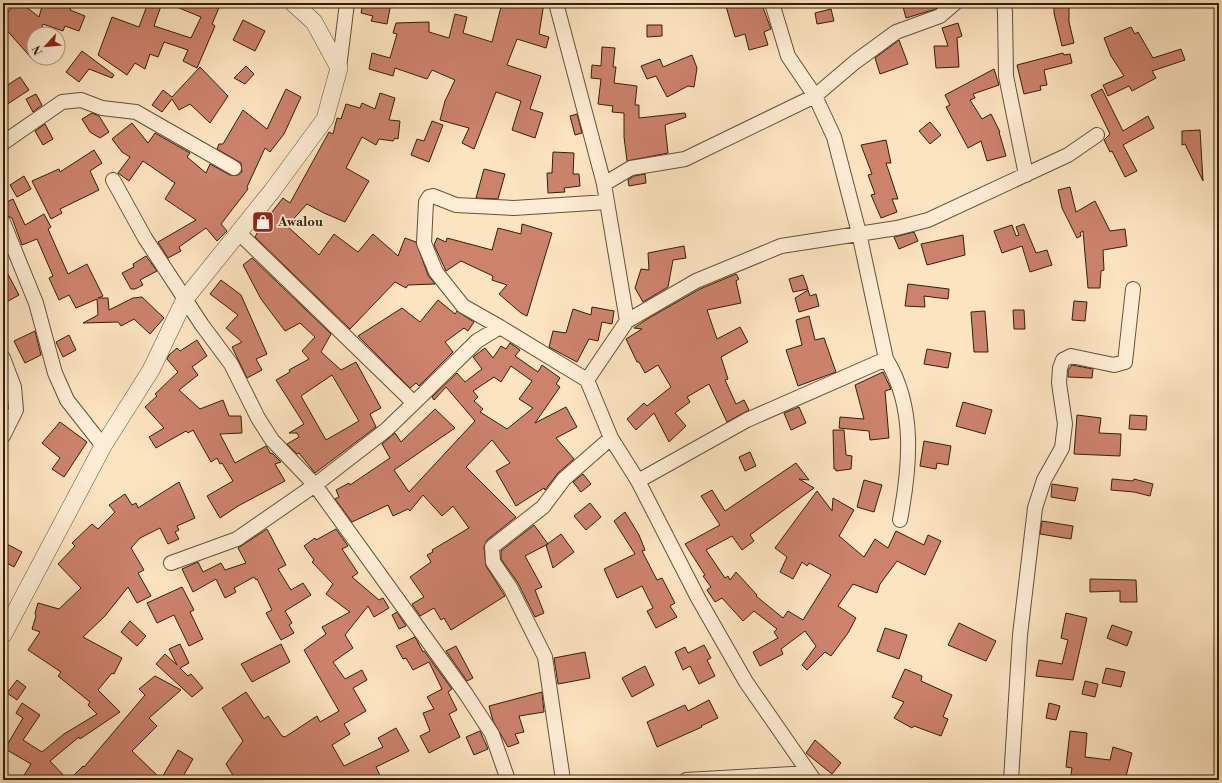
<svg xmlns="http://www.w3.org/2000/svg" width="1222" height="783" viewBox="0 0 1222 783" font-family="'Libre Bodoni',serif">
<rect width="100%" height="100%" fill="#fde4c0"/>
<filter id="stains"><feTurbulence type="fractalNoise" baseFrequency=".005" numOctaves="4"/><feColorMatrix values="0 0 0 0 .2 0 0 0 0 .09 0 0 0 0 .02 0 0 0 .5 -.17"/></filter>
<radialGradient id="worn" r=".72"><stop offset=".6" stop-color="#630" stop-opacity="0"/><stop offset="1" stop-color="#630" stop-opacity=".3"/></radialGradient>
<path fill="#cd826c" stroke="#30200a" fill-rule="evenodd" d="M15,3H21L39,17L43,3H73L70,10L85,16L79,31L65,26L63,31L43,24L39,34H34V61L3,26V7L8,12Z
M148,3H162L154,26L191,38L201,17L167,3H221L212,24L215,26L197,68L183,61L188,50L164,42L158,57L150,54L145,69L135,63L127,75L98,55L112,17L139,27Z
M363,3H391L387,24L371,21L373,16L361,13Z
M502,3H544L539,34L549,37L546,48L517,39L507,65L541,76L530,109L543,113L535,138L512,130L521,101L496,92L474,149L462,143L469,128L440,120L445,101L455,80L432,70L427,79L395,68L393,76L369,69L372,53L390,58L397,34L393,33L396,23L429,22V32L449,38L455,14L467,17L463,33L492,42Z
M725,3H755V6L762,5L771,29L764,32L768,45L749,50L745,34L735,37Z
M902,3H942L936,9L906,18Z
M1054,3H1069V22L1074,43L1062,46L1054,13Z
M831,9L834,21L817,24L815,13Z
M243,20L265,31L255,51L233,40Z
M958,23L962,36L957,38L959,67L936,68L934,46H948L942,28Z
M647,25H662V36L647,37Z
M1131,27L1135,34L1138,32L1153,58L1181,49L1185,60L1152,71L1156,78L1132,91L1129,86L1108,96L1103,85L1124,76L1111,56L1104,38Z
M899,40L908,64L880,74L875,58Z
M602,47L615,48L613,67H616L614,83L637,86L635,105H639V118L685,113L686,117L665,125L668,153L627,161L624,137V113L612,112L613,106L598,104L601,79L591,78L592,65L601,66Z
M82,51L114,75L112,78L89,69L79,82L66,72Z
M1063,53L1064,55L1070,54L1072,63L1044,70L1047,85L1040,86L1041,90L1024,94L1017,65Z
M692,55L697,68L694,87L688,86L667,97L656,76L647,79L641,66L660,59L663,67Z
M246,66L254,74L245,84L234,78Z
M200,67L228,96L210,123L190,104L179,110L172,99L162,112L152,105L163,90L172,97Z
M994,69L999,85L973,94L975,98L970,100L982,119L991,114L1000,132H999L1006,156L987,161L981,141L968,148L946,107L950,105L945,95Z
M20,77L29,90L3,107V88Z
M286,89L301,97L284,134L270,152L265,148L247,187L248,189L221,224L227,231L217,241L206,228L179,247L181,251L168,258L158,242L196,220L165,199L175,183L143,161L129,181L118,173L130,157L122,152L112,139L132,123L148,143L155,133L190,153L187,157L206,173L210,164L230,175H238L242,172L241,163L217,149L219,144H223L243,110L267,129Z
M1102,89L1123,131L1148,116L1154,128L1123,145L1137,171L1125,177L1112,151L1110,152L1104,140L1110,134L1091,95Z
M380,93L395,98L389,120L400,121L398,139L395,138L393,141L379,139L376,145L362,137L346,168L369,181L345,222L324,213L307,204L287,226L319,255L334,234L358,252L373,234L398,256L405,238L416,242L428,275L435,284L408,285L406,288L395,282L350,329L255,237L261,226L283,198L290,203L329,132L333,134L337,118L341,119L346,104L360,108L362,103L375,109Z
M36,94L42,105L33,112L26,99Z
M92,113L99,116L109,132L100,138L90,132L82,119Z
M577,114L582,133L575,135L570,116Z
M432,121L443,125L429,162L411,155L417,139L424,141Z
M930,122L941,135L930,144L919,131Z
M45,124L53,139L43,145L35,131Z
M1200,130L1203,181L1185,144L1182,145V131Z
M886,140L891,163H886L898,199H892L897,212L881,218L871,195L875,194L868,175L872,174L861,145Z
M94,150L102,163L90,171L99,190L60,209L62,213L51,219L32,181L59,169L60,172Z
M553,152L574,153L573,174H579L580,186L564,188L565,192L548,193L547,173H552Z
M484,169L505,174L498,199L476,198Z
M645,174L646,183L629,186L628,180L634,176Z
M24,176L31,189L17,197L10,185Z
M1070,187L1076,212L1095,201L1110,231L1125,229L1127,246L1103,250L1104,270L1101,271L1100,288H1088L1083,231L1080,233L1081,236L1077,238L1062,208L1058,190Z
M13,199L25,225L44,214L51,227L48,229L68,274L87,264L103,296L98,298H108L109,310L133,298L142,297L164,318L150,334L134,319L121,326L118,322L83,323L98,315L97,299L76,308L69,295L59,300L49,278L53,276L37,239L22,245L12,218L3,214V204Z
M522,224L552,233L527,316L521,313L499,294L507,285L492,280L493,276L461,261L446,271L434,245L437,238L446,242L447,238L492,250L498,228L521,234Z
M1024,224L1036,253L1047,250L1052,265L1030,272L1022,246L1002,253L994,231L1012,225L1016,236L1019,235L1016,227Z
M914,232L918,241L899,249L894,237Z
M963,235L965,255L927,265L921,244Z
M684,246L686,258L673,260L668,287L643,302L635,288L641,269L649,270L648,253Z
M146,256L157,271L140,280L143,285L135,289H131L122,273L134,267L133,264Z
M252,258L331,334L321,352L341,370L356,362L381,408L370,414L376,427L315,473L299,453L297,454L287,444L299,437L297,433H289L304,424L276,380L290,372L289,370L309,359L302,351L315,337L300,323L285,331L261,299L243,265ZM332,375L359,421L326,440L301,396Z
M3,265L19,295L3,304Z
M736,274L739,279L736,281L741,303L707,310L717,339L740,327L748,342L721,357L728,379L725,380L736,404L744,400L749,410L727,422L709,384L687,397L690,402L675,413L686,426L669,442L654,413L636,430L627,419L644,403L647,406L671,387L658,365L645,373L639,362H637L626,339L642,329L634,328L649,318L700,289Z
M803,275L808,289L793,292L789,279Z
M221,280L241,295L267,354L256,359L262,370L247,378L232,347L242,342L226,328L238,315L210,294Z
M908,284L949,289L948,299L924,296L925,307L905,306Z
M808,290L810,296L816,294L819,306L799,312L795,298Z
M438,300L455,314L457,311L474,322L468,331L464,328L445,342L453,352L419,386L416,383L410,388L358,336L402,308L420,322Z
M1074,301L1087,302L1085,321L1072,320Z
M592,307L614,311L612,324L602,322L598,341L589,339L577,362L549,347L553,331L566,333L573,309L591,315Z
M1013,310H1024L1025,329H1014Z
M985,311L988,352H974L971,312Z
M809,316L815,340L824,338L836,372L798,386L786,350L802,345L796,320Z
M35,331L41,355L25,363L14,341Z
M69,335L76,350L63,357L56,342Z
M197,340L207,356L192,367L198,375L179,390L200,409L223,400L229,416H241L242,433L220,434L235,463L266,446L271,454L272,453L281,462L275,464L285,481L238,506L220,518L207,496L233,481L222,463L220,464L217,458L211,462L193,430L188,433L186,431L156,448L149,437L164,428L145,407L157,396L155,394L178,372L167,359L169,355L177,348L180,351Z
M510,343L520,350L515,356L538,372L542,365L560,378L556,384L560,387L535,423L566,407L577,427L556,438L574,459L558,473L545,490L544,488L516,506L496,471L510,463L492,440L466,467L516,517L487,540L484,547L486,566L505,596L451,630L444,618L441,620L434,608L420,616L412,604L424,597L410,577L431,562L427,555L433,552L432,550L469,528L453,506L442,516L423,495L410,511L408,509L393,516L388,505L352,522L335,499L339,497L336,490L349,483L350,485L390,458L382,444L395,433L401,442L435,409L455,428L394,470L409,492L475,421L446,387L434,400L432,397L457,373L465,382L482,369L473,357L485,348L493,358L501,346L506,349ZM511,366L532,381L519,399L533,408L507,429L480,412L483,409L474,401L478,397L473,391L494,377L501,382Z
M927,349L951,353L948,368L924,364Z
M1072,365L1093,369L1092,378L1068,377V370Z
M883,372L891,389L885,391L889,438L870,440L869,431L839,428L840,417L864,419L855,385Z
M963,402L992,410L985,434L956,426Z
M799,407L806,423L791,430L784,413Z
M1077,415L1101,418L1099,433L1121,434L1120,456L1074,454Z
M1130,415L1147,416L1146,430L1129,429Z
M60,422L87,442L64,477L52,469L60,458L42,443Z
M833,430H844L846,455L852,456L851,469L836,471V469H834Z
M924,441L951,446L948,465L937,463L936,469L920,466Z
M750,452L756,466L745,471L739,457Z
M796,463L809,480L799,479L814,488L750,535L754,541L742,550L732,536L706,550L725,578L728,576L730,580L736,572L757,595L756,596L783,618L788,611L803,620L831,575L809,563L807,566L802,562L793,579L780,572L787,557L775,548L817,491L832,511L833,498L854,510L839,536L864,557L875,539L888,548L896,531L924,545L928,535L941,541L925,575L897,561L880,584L877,593L853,584L838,606L856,618L848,633L831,656L825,652L807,670L802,665L816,646L805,631L781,649L783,654L760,666L753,652L778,638L774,632L777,629L754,611L743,621L722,598L715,602L707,590L711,587L703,576L705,575L685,544L720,525L701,496L712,490L725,511Z
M583,474L591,484L581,492L573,482Z
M1112,479L1133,481L1134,479L1153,484L1150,496L1134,492L1111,490Z
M864,480L882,485L874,512L857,507Z
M179,482L195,518L177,526L179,530L175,532L179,539L168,544L160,528L140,538L131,548L144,570L138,573L151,596L137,603L128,587L105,616L83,637L122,658L114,674L112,673L98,690L120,712L80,739L79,737L50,761L68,780H21L31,764L7,750V745L23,718L16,713L22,703L40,715L23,740L42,752L64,734L97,714L88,705L90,702L58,676L61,672L28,650L40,632L32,629L36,616L35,613L38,603L59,609L81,588L58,564L75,546L72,543L92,524L98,529L115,512L109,505L125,494L132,505L136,503L138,508Z
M1052,484L1078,488L1075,501L1051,497Z
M590,503L601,517L586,530L574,516Z
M625,512L639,535L645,550L642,551L657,580L662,578L675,603L670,606L677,617L656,628L647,611L653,608L642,586L617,598L604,569L635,554L614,521Z
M1042,521L1073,526L1071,539L1040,534Z
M534,525L548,544L525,556L542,587L535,590L544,613L535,617L518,583L501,559V551Z
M267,529L286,565L278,569L291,590L303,583L311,595L285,611L292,623L289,625L294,633L281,640L266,613L272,610L257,579L256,580L254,577L234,588L236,592L225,598L216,579L193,592L182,569L198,562L203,572L221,563L225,570L246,563L238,548Z
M336,529L348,546L342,549L358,573L352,577L379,600L383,598L389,608L374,617L368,606L345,635L353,648L333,662L345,679L362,670L367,680L353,688L366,711L344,724L350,734L332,745L344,766L383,747L378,738L396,728L409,751L376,767L382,780H236L226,764L243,741L222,708L246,692L264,719L268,716L282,736L285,737L317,716L320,722L339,711L304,650L326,634L322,627L350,612L326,594L333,584L312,562L314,560L304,546L315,538L316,540Z
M561,534L574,552L553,568L546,545Z
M3,542L22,552L14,567L3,561Z
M1090,579L1136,580L1137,602H1120V591L1090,592Z
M182,587L194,610L190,612L203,639L189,646L174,615L157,623L147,603Z
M397,612L406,626L399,629L392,615Z
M1066,613L1087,618L1073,680L1036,676L1039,660L1062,664L1068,640L1061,638Z
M130,621L146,636L137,646L121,632Z
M959,623L996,641L986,661L948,645Z
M1112,625L1132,632L1127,646L1107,638Z
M885,628L907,635L899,659L877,651Z
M415,637L423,652L424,651L452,689L448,692L457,710L449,714L460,737L429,753L420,736L430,731L423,713L434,709L427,697L442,689L429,662L413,670L406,658L403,659L396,646Z
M180,644L189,663L180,668L188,676L191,674L203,688L192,697L156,664L165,654L177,665L169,649Z
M281,644L290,662L252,682L241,664Z
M704,645L711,658L707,660L715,676L699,684L690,666L683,670L675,652L685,647L688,653Z
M456,646L473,678L467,681L446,651Z
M585,652L590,678L558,684L554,658Z
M645,666L654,685L632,697L622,678Z
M1106,668L1125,672L1121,687L1102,683Z
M905,669L922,676L921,681L952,695L943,717L948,719L941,736L914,726L912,728L894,718L904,702L892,697Z
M155,676L181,690L149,718L157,726L132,751L161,779L178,750L193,759L181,780H69L83,766L84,767L145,695L139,689Z
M17,680L26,687L17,700L7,693Z
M1085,681L1098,684L1095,697L1082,694Z
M542,692L544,712L519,716L524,732L515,734L519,743L508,747L493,721L489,706Z
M709,700L718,718L701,726L702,727L657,747L647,722L685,705L688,711Z
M1049,703L1060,706L1056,720L1046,718Z
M480,731L488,749L474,755L466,737Z
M1070,731L1087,733L1085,757L1110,760L1113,747L1132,753L1125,780H1070L1072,768L1066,767Z
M815,740L841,763L832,774L806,753Z"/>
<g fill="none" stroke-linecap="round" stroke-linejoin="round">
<g stroke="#635138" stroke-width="16">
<path id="minor" d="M556,3L604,184L627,321L587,380
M772,3L788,56L815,96L834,137L859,233L886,359C916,407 910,467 900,520
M1004,3L1005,13L1006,76L1026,175
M339,68L347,3
M3,143L62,102L81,100L102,108L136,112L234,168
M113,180L145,238L202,325L231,364L258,418L272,440L315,485L466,694L492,734L508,780
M604,184L631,168L685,159L815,96L855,62L896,32L940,16L955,3
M3,222L36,303L55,373L67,400L103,446
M238,232L414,403L477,341L500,327L587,380L611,438L638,481L698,598L746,682L814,780
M627,321L696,281L781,246L897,228L928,220L1068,155L1097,135
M500,327L463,306L436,272L424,243L426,202L429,197L433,196L456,205L514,208L607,202
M3,358L14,387L16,410L3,436
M638,481L747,420L886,359
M171,563L237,539L315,485L386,430L414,403
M563,780L545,657L510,587L493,562L492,547L543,507L564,479L611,438
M686,780L809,773
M1011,780L1020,635L1035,508L1044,480L1062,448L1065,424L1059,383L1060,368L1063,360L1071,356L1114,365L1125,362L1133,289"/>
</g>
<g stroke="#635138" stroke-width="18">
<path id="tertiary" d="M3,635L103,446L151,370L185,299L272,191L325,119L339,68L314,22L293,3"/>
</g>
<use href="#minor" stroke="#feedd6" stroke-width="14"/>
<use href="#tertiary" stroke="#feedd6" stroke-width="17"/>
</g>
<defs>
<g id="shop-square" transform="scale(1.15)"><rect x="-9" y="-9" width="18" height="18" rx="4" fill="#8f2418" stroke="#feedd6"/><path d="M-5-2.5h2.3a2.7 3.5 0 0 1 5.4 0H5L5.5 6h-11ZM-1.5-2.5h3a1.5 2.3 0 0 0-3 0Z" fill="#fff"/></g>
</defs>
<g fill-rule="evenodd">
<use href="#shop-square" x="263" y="222"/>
</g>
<g text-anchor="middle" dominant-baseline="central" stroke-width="3.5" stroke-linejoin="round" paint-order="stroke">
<g font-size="13" font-weight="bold" fill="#30200a" stroke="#feedd6" text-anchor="start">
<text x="278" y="222">Awalou</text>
</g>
</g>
<rect width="1222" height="783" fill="none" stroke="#fde4c0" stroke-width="16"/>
<rect x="4" y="4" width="1214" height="775" fill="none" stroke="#30200a" stroke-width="2"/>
<rect x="8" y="8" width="1206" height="767" fill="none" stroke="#30200a"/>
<g transform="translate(46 46) rotate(243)"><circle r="19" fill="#feedd6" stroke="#ac9b84"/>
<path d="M0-3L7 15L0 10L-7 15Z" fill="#8f2418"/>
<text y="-6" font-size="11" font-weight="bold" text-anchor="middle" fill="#30200a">N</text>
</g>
<rect width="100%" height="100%" filter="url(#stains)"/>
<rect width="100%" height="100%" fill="url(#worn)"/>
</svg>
